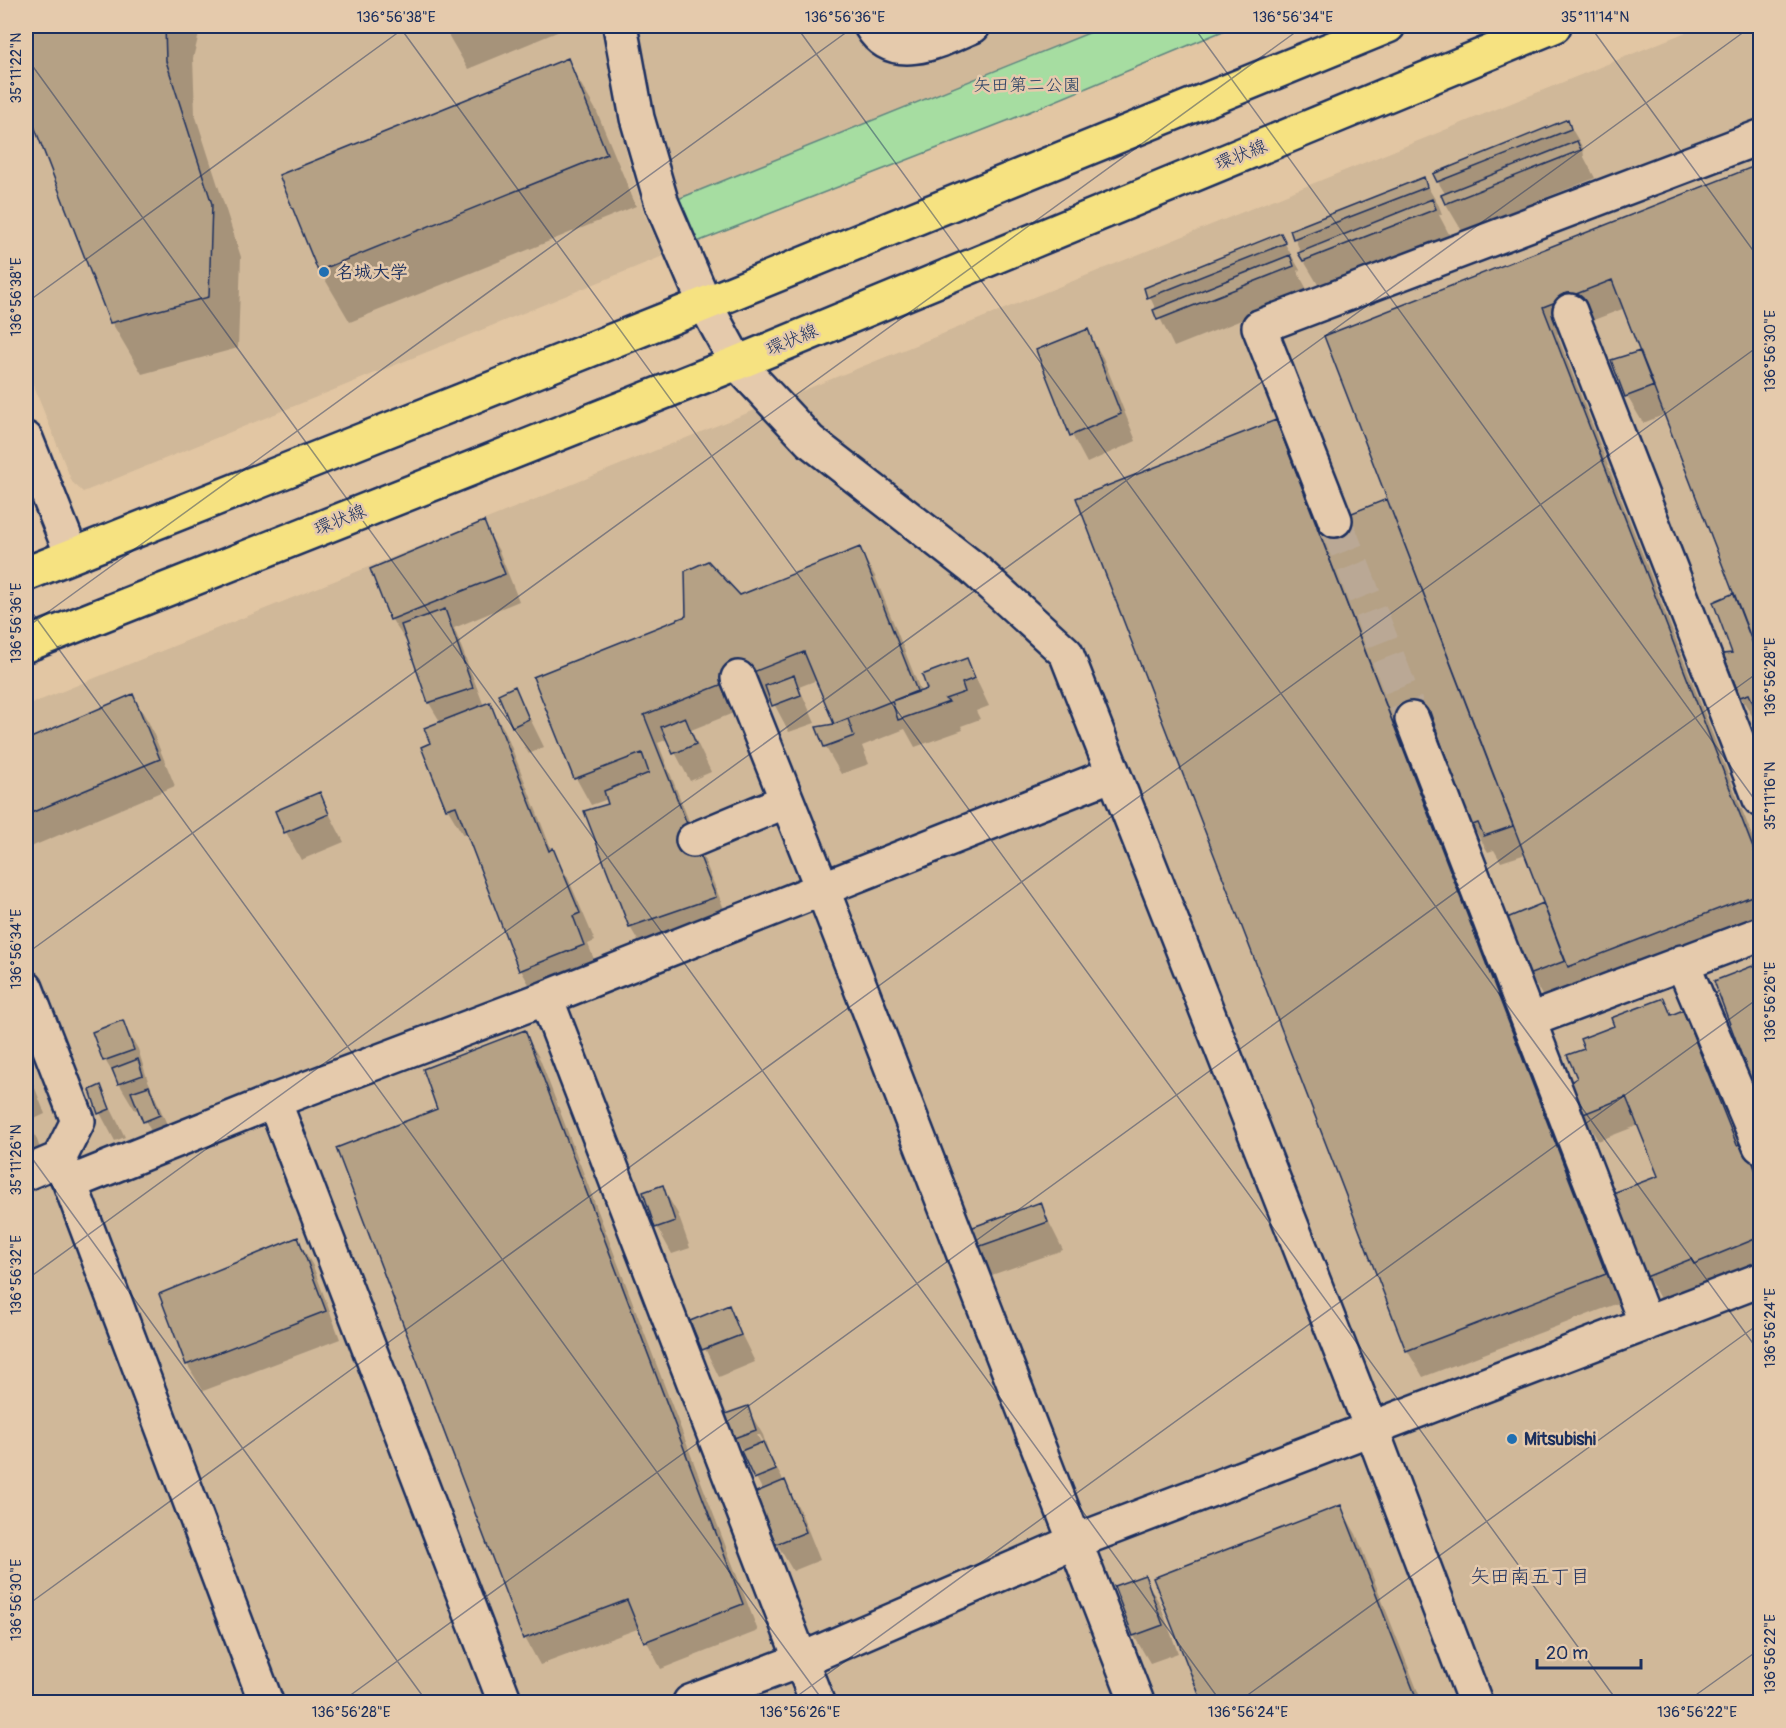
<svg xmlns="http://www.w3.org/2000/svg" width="1786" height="1728" viewBox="0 0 1786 1728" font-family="Pangolin,'Klee One',sans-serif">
<rect width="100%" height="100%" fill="#e2c6a3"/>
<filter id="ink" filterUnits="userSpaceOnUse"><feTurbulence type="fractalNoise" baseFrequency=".0167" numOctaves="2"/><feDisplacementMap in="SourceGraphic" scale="12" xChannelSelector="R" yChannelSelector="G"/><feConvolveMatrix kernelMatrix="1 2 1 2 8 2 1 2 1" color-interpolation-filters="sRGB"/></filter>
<g filter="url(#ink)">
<path fill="#d0b899" d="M26,26H602L627,156L644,213L663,256L83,492L72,482L26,367Z
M638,26H1106L678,199L664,154Z
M1701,26H1760V1702H26V706Z"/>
<path fill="#a6dda1" stroke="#608680" stroke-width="1.5" d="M1106,26H1235L1012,119L697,242L678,199Z"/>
<path fill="#0003" fill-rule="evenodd" d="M26,26H201L193,58L195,114L241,257L238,348L142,374L112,323L26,102Z
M443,26H560L562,30L468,69Z
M567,60L597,112L636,206L350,322L320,271L281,176Z
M1567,121L1583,148L1584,157L1595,178L1462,231L1446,204L1443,196L1446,195L1438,182Z
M1760,165V722L1757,724L1741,697L1725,655L1734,654L1736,594L1666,414L1643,423L1627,396L1642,352L1625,308L1557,334L1760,856V926L1546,1002L1530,975L1509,919L1545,904L1526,854L1501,862L1494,850L1488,852L1472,825L1442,741L1409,753L1621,1302L1423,1377L1407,1350L1275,422L1291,449L1321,527L1389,500L1326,337Z
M1423,179L1439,206L1442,214L1439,215L1450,236L1320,288L1304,261L1292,231Z
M1280,235L1300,270L1297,271L1309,293L1174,347L1146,289Z
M1087,331L1103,358L1136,441L1087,463L1072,435L1038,351Z
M483,523L499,551L519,601L454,628L484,706L489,704L505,731L552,851L568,878L595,941L588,944L599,972L536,997L521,970L468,834L463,835L447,808L432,744L441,723L429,703L409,646L392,620L372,570Z
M859,549L875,576L921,692L929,690L967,660L989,706L976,711L980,719L961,726L963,730L915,747L905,729L862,746L869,764L841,774L825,746L836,726L817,680L799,687L815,723L789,732L771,698L691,730L711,772L690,781L668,739L658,743L730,924L646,954L630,927L586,812L610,805L608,799L591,805L576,778L740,597Z
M515,688L544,747L529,754L513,727L500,695Z
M133,696L149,723L175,786L26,849V742Z
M319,794L344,842L301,860L286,832Z
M1760,965V1101L1716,982Z
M1663,999L1673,1016L1682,1012L1698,1040L1741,1145L1744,1144L1760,1173V1270L1663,1304L1648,1277L1615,1194L1660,1177L1639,1125L1598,1141L1583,1114L1579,1079L1586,1050L1616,1027Z
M122,1022L138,1049L147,1078L175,1143L160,1148L139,1109L135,1110L105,1060L94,1033Z
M524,1032L540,1059L758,1631L661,1669L640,1628L540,1665L525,1638Z
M26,1065L45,1114L30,1121L44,1159L26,1165Z
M100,1087L125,1137L115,1141L100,1113L92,1091Z
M662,1187L678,1214L690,1248L672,1254L657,1227Z
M1040,1204L1063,1250L989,1276L974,1248Z
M298,1239L313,1266L340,1339L203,1391L187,1364Z
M728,1307L755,1362L719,1377L692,1322Z
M747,1408L763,1435L770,1457L800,1510L820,1560L793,1571L777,1544L756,1494L763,1491L735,1437ZM757,1435H760L765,1444H762Z
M1340,1507L1356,1534L1422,1702H1203L1155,1579Z
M1144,1577L1160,1604L1178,1653L1150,1663L1134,1636L1116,1587Z"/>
<path fill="#b5a185" stroke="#1b2f5e" stroke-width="1.5" d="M26,26H165L166,61L212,204L209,297L110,323L26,105Z
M568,58L607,154L318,271L279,175Z
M1568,119L1571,129L1437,182L1433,174Z
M1577,141L1581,150L1445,204L1441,195Z
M1760,164V662L1612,280L1543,307L1760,866V893L1568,967L1324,336Z
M1424,177L1427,187L1293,239L1290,230Z
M1432,199L1436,209L1303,261L1298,253Z
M1281,233L1286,243L1147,298L1144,288Z
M1290,255L1294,266L1157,320L1153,310Z
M1088,329L1121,414L1070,436L1036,350Z
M1640,351L1654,386L1625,397L1611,360Z
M1276,420L1606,1274L1406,1351L1076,498Z
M1387,499L1513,826L1484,836L1478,823L1470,826L1430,712L1394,726L1317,527Z
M484,521L505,574L390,620L370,569Z
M860,547L917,691L834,724L804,652L644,715L716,897L629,927L584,811L608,804L604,791L649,773L642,753L574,779L533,677L686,616L685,571L708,561L740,595Z
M1734,593L1760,662V719L1749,694L1740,697L1723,654L1732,653L1713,602Z
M445,609L473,688L428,703L401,625Z
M967,658L975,678L962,683L965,692L945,699L949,702L898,720L892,701L927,689L922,675Z
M794,675L801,695L772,706L765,686Z
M515,686L529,719L512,727L498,694Z
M133,694L160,759L26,815V740Z
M490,702L549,851L553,848L580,913L573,916L584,945L519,971L456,806L446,809L421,747L430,743L424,728Z
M685,717L696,744L673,754L661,727Z
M848,719L854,736L824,747L816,727L834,724Z
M320,792L329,814L284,833L275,811Z
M1543,903L1565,961L1528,975L1507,918Z
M1760,963V1105L1714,981Z
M1664,998L1671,1015L1683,1010L1737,1145L1745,1142L1760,1182V1237L1694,1264L1691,1259L1646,1277L1613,1193L1658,1176L1626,1097L1581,1115L1569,1083L1577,1078L1567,1055L1584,1049L1580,1039L1614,1026L1611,1018Z
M123,1020L134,1050L103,1061L92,1032Z
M525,1030L743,1604L644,1642L627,1600L523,1639L336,1148L437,1109L423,1069Z
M138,1059L143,1075L118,1084L112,1069Z
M101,1085L110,1109L98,1114L90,1090Z
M149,1086L160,1115L143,1122L131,1092Z
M663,1185L675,1221L655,1228L643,1192Z
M1041,1202L1048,1222L972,1249L965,1230Z
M298,1237L326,1311L186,1365L159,1294Z
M729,1305L741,1335L702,1350L690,1321Z
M748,1406L756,1430L734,1438L725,1414Z
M763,1442L776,1470L754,1479L741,1451Z
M785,1480L806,1532L776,1544L754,1493Z
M1341,1505L1418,1702H1202L1153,1578Z
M1145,1575L1163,1625L1133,1636L1114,1586Z"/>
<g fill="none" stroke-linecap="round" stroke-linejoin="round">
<path stroke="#baa895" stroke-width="33" stroke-dasharray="33 16" stroke-linecap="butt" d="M1335,520L1412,719"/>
<g stroke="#1b2f5e" stroke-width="38">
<path id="minor" d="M620,26L637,118L662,204L705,304L737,363L810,441L973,568L1066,653L1372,1430L1475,1702
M871,26C894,65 941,40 973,26
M1570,311L1760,799
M26,439L72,555
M1335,520L1259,327L1760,137
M738,678L822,888L1137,1702
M1412,719L1646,1324
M693,840L786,801
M1682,962L1760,1146
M26,988L78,1121L59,1159
M1530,1020L1760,934
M26,1173L59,1159L68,1179
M266,1702L70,1183L274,1101
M505,1702L274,1101L546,998
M690,1702L801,1660L1074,1542L1760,1280
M817,1702L546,998L1113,774"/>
</g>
<g stroke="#1b2f5e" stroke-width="38">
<path id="major" d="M26,574L705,304L1388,26
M26,645L737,363L1554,26"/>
</g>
<use href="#minor" stroke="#e5caac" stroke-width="33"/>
<use href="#major" stroke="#f6e281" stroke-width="33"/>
</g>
</g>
<path fill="none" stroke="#1b2f5e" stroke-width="1.5" stroke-opacity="0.45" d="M399,26L1618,1702M796,26L1760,1353M1193,26L1760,807M1590,26L1760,260M26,57L1221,1702M26,303L407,26M26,604L824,1702M26,628L855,26M26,954L1304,26M26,1150L427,1702M26,1280L1752,26M26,1606L1760,345M26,1696L30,1702M341,1702L1760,671M789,1702L1760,997M1238,1702L1760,1323M1686,1702L1760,1649"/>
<g fill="#1f6fb2" stroke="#e5caac" stroke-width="2">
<circle cx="324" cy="272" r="6"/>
<circle cx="1512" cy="1439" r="6"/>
</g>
<g text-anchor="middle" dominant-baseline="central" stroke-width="5" stroke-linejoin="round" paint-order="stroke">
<g font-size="18" fill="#294065" stroke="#e5caac">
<text x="1027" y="85">矢田第二公園</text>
</g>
<g font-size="18" fill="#1b2f5e" stroke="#e5caac">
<text transform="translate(1241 155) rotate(-22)">環状線</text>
<text transform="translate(792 340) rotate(-23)">環状線</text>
<text transform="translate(340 520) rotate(-22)">環状線</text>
</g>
<g font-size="18" font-weight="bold" fill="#1b2f5e" stroke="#e5caac" text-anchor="start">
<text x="336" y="272">名城大学</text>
<text x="1524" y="1439">Mitsubishi</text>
</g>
<g font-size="20" fill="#1b2f5e" stroke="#e5caac">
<text x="1530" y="1576">矢田南五丁目</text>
</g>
</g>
<rect width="1786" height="1728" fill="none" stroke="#e5caac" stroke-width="66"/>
<path d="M1537 1659v9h104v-9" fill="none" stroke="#1b2f5e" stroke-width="3"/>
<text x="1546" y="1659" font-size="18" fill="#1b2f5e" stroke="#e5caac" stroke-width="4.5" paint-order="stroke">20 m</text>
<rect x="33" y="33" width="1720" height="1662" fill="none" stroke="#1b2f5e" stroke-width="2"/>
<g font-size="15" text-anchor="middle" fill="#1b2f5e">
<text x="396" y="22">136°56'38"E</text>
<text x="845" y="22">136°56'36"E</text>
<text x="1293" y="22">136°56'34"E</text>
<text x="1595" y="22">35°11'14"N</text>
<text transform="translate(16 68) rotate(-90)" y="5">35°11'22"N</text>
<text transform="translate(16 297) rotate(-90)" y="5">136°56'38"E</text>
<text transform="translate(1770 351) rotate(-90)" y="5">136°56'30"E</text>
<text transform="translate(16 623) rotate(-90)" y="5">136°56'36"E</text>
<text transform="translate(1770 677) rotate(-90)" y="5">136°56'28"E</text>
<text transform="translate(1770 796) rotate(-90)" y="5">35°11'16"N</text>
<text transform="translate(16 949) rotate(-90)" y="5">136°56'34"E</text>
<text transform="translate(1770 1002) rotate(-90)" y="5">136°56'26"E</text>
<text transform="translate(16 1160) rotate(-90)" y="5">35°11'26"N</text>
<text transform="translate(16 1275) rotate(-90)" y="5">136°56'32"E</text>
<text transform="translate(1770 1328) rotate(-90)" y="5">136°56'24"E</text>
<text transform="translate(16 1600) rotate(-90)" y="5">136°56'30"E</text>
<text transform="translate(1770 1654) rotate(-90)" y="5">136°56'22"E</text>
<text x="351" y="1717">136°56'28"E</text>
<text x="800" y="1717">136°56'26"E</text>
<text x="1248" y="1717">136°56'24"E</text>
<text x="1697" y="1717">136°56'22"E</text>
</g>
</svg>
